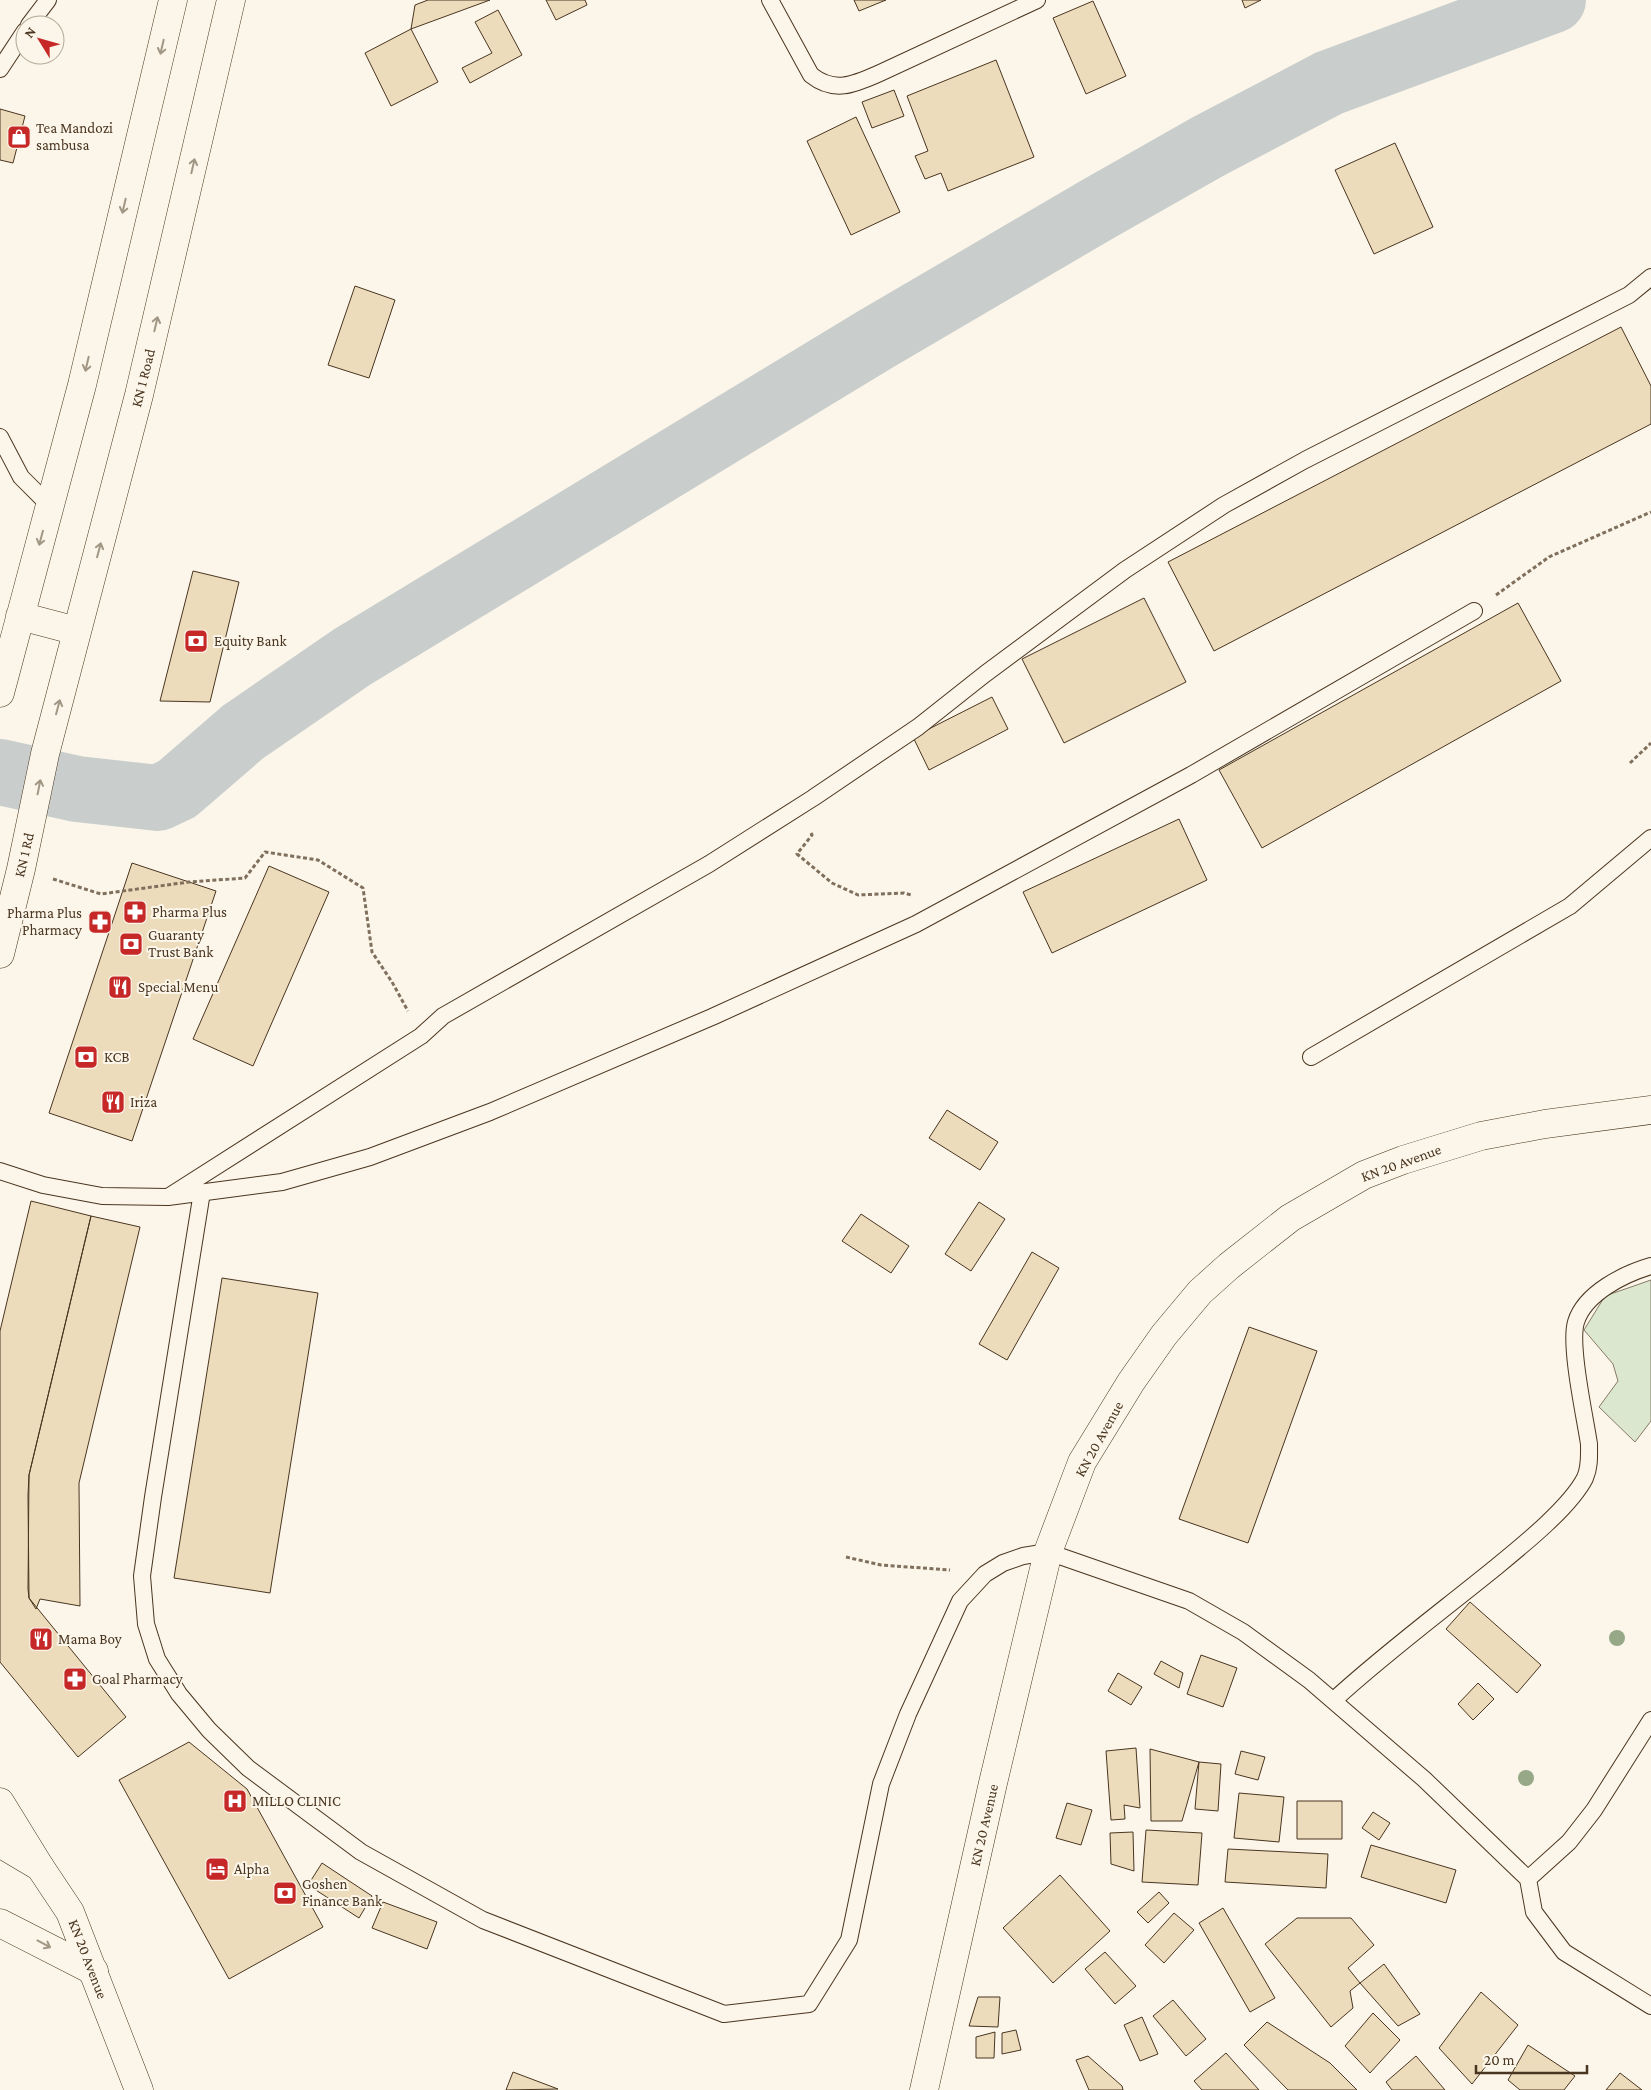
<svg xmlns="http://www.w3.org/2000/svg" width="1651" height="2090" viewBox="0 0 1651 2090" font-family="'Crimson Pro',serif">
<rect width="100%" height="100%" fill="#fbf6e9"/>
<path fill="#dce7d0" stroke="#887966" d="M1651,1280V1421L1635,1442L1599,1407L1618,1381L1613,1364L1584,1330L1605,1296Z"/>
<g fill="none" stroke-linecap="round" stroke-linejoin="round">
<path stroke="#c9cecd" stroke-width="66" d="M0,772L77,789L158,798L177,789L243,732L352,657L876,339L1098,209L1209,146L1329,83L1553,0"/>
</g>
<path fill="#ecdcbc" stroke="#4a3520" d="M428,0H490L411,29L415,5Z
M546,0H585L587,5L556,20Z
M854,0H886L859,11Z
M1242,0H1261L1245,8Z
M1093,1L1126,76L1086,94L1053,18Z
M498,10L522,55L470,83L462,68L492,53L475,22Z
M411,29L438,82L391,106L365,53Z
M996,60L1034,157L948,191L941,173L925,179L915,156L928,151L907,96Z
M894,90L904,116L872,128L862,102Z
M0,109L25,116L13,163L0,160Z
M856,117L900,212L851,235L807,141Z
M1395,143L1433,227L1374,254L1335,170Z
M355,286L395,300L369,378L328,365Z
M1621,327L1651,386V424L1214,651L1168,562Z
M193,571L239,582L210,702L160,701Z
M1144,598L1186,682L1064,743L1022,659Z
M1518,603L1561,681L1262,848L1219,770Z
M992,697L1008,729L929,770L913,737Z
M1179,819L1207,880L1052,953L1023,892Z
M132,863L216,891L132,1141L49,1113Z
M269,866L329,892L253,1066L193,1039Z
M947,1110L998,1142L980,1170L929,1138Z
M31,1201L91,1216L29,1475L28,1495L29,1598L126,1717L78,1757L0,1662V1331Z
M979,1202L1005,1219L971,1271L945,1254Z
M861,1214L909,1246L891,1273L842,1241Z
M91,1216L140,1227L79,1483L80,1606L40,1599L36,1609L29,1598L28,1589L29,1475Z
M1032,1252L1059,1268L1007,1360L979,1344Z
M222,1278L318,1293L270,1593L174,1578Z
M1249,1327L1317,1351L1248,1543L1179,1519Z
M1470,1602L1541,1665L1517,1693L1446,1629Z
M1201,1655L1237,1668L1223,1707L1187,1694Z
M1161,1661L1183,1673L1179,1688L1154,1674Z
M1118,1673L1142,1687L1131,1705L1108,1691Z
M1478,1683L1494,1699L1473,1720L1458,1704Z
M189,1742L247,1789L323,1927L229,1979L119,1780Z
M1136,1748L1140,1808L1124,1805L1125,1819L1111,1820L1106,1751Z
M1150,1749L1199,1762L1182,1821H1151Z
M1241,1751L1265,1757L1258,1780L1235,1774Z
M1199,1762L1221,1764L1218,1811L1195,1809Z
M1239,1793L1284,1797L1279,1842L1234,1838Z
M1297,1801H1342V1839H1297Z
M1067,1803L1092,1810L1081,1845L1056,1838Z
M1373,1812L1390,1823L1379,1840L1362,1828Z
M1146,1830L1202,1833L1198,1885L1142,1882Z
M1133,1832L1134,1871L1111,1864L1110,1833Z
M1371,1845L1456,1870L1446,1903L1361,1877Z
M1228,1849L1328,1854L1326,1888L1225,1882Z
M322,1863L372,1896L359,1918L308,1885Z
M1060,1875L1110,1931L1053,1983L1003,1928Z
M1159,1892L1169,1903L1148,1923L1137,1912Z
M383,1902L437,1922L427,1949L372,1928Z
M1223,1908L1275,1998L1250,2012L1199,1923Z
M1174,1913L1194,1930L1164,1963L1145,1945Z
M1297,1918H1351L1374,1945L1348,1968L1360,1983L1350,1991L1353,2008L1331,2027L1265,1944Z
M1105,1952L1136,1986L1115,2004L1085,1969Z
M1384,1964L1420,2014L1398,2026L1360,1983Z
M1481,1992L1518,2025L1472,2084L1439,2048Z
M978,1997H1000L998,2027L969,2026Z
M1173,2000L1206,2039L1186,2056L1153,2016Z
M1373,2013L1400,2040L1370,2073L1345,2046Z
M1142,2017L1158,2054L1140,2061L1124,2025Z
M1267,2022L1330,2063L1357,2090H1288L1244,2045Z
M1016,2030L1021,2050L1002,2054V2033Z
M995,2032L994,2058H976V2037Z
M1528,2045L1575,2076L1564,2090H1520L1508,2080Z
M1226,2053L1259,2090H1202L1194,2081Z
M1088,2056L1122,2086L1123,2090H1089L1076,2060Z
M1416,2056L1445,2090H1392L1386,2082Z
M513,2072L558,2089L506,2090Z
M1620,2073L1642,2090H1606Z"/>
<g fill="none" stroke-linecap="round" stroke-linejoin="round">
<g stroke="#4a3520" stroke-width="18">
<path id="service" d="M770,0L811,75C835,94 855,84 880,73L1037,0
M29,25L48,0
M0,69L25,31
M0,437L21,477L49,505
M1311,1057L1570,906L1651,838
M0,1171L43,1185L102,1196L168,1197L282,1182L370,1157L490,1112L712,1017L916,924L1191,775L1474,611
M202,1192L153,1497L142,1576L146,1624L157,1659L179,1694L209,1730L248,1768L361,1852L483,1920L724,2014L809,2004L849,1940L881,1784L908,1714L960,1601L985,1574L1003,1563L1023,1556L1048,1552L1189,1601L1243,1632L1309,1680L1424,1779L1528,1879L1534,1912L1564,1952L1651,2006
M168,1197L421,1036L443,1016L709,864L813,798L918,727L985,674L1125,570L1224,505L1305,460L1629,295L1651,277
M1334,1700C1383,1655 1438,1614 1490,1572C1518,1549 1569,1509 1585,1478C1590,1467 1589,1455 1589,1444C1585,1417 1569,1345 1576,1322C1585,1293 1624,1274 1651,1266
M1528,1879L1569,1842L1594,1810L1651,1720"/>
</g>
<g stroke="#4a3520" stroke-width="29">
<path id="secondary" d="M0,1838L8,1848L40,1867L70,1912L139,2090
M924,2090L993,1783L1048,1552L1082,1462L1131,1382L1164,1335L1200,1292L1229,1266L1290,1218L1364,1175L1403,1160L1481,1136L1545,1124L1651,1110"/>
</g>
<g stroke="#4a3520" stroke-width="29">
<path id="trunk" d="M20,616L77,631
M0,693L82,385L173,0
M0,954L21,869L45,754L139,395L231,0
M0,1802L40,1867
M0,1923L94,1971"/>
</g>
<path stroke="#7f6f5c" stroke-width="3" stroke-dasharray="4 2.5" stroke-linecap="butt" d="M1496,595L1549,557L1651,512
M1630,763L1651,743
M811,833L812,835L797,854L832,883L858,895L904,893L911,895
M53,879L101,894L189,882L245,878L265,852L318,860L363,888L372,952L392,982L408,1011
M846,1557L881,1565L950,1570"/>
<use href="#service" stroke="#fbf6e9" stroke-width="16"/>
<use href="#secondary" stroke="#fbf6e9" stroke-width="28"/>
<use href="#trunk" stroke="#fbf6e9" stroke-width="28"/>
</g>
<g fill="#96a887">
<circle cx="1617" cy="1638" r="8"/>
<circle cx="1526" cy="1778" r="8"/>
</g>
<defs><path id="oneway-shaft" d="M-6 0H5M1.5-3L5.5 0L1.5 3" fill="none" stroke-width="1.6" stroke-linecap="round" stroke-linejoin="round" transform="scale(1.25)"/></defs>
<g stroke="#a29684">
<use href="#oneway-shaft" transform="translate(162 47) rotate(103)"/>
<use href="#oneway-shaft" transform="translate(193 166) rotate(-77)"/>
<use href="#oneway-shaft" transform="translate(124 206) rotate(103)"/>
<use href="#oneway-shaft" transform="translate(156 324) rotate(-77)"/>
<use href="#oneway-shaft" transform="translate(87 364) rotate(103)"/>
<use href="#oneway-shaft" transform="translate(41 538) rotate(105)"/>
<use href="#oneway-shaft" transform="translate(99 550) rotate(-75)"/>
<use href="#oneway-shaft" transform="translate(58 707) rotate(-75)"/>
<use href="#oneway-shaft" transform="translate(39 787) rotate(-79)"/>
<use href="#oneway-shaft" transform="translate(44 1944) rotate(28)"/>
</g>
<defs>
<g id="shop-square" transform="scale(1.25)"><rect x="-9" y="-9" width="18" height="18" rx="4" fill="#c62828" stroke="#fbf6e9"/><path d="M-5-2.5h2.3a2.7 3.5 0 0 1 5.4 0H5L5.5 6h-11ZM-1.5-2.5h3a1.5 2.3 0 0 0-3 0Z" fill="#fff"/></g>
<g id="bank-square" transform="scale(1.25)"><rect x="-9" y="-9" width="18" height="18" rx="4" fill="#c62828" stroke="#fbf6e9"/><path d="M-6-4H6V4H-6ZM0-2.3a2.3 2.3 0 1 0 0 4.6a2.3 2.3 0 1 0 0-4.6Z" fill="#fff"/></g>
<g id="pharmacy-square" transform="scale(1.25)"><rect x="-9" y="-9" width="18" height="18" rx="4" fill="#c62828" stroke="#fbf6e9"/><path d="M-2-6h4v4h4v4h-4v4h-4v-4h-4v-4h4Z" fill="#fff"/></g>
<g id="restaurant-square" transform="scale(1.25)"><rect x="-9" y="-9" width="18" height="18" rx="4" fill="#c62828" stroke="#fbf6e9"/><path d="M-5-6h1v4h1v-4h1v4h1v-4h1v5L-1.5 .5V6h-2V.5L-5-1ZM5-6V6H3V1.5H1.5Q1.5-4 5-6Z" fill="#fff"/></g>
<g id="hospital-square" transform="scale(1.25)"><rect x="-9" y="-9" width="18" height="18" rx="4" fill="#c62828" stroke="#fbf6e9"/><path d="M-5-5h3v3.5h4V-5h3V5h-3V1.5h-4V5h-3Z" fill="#fff"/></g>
<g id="hotel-square" transform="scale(1.25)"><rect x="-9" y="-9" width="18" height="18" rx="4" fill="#c62828" stroke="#fbf6e9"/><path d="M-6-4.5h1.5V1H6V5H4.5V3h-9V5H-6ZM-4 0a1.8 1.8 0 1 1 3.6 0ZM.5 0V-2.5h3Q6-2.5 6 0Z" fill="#fff"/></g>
</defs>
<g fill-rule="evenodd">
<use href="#shop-square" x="19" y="137"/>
<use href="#bank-square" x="196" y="641"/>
<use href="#pharmacy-square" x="135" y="912"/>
<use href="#pharmacy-square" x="100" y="922"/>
<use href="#bank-square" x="131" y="944"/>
<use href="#restaurant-square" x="120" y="987"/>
<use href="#bank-square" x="86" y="1057"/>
<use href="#restaurant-square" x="113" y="1102"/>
<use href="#restaurant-square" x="41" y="1639"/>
<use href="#pharmacy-square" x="75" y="1679"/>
<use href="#hospital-square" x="235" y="1801"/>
<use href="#hotel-square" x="217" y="1869"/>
<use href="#bank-square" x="285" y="1893"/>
</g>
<g text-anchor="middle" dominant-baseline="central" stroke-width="4" stroke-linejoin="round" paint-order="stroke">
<g font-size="15" fill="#4a3520" stroke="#fbf6e9" text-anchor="start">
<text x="36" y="128">Tea Mandozi<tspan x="36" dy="17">sambusa</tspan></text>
<text x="214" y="641">Equity Bank</text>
<text x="152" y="912">Pharma Plus</text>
<text x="82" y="913" text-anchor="end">Pharma Plus<tspan x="82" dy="17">Pharmacy</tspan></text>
<text x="148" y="935">Guaranty<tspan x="148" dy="17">Trust Bank</tspan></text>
<text x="138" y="987">Special Menu</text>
<text x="104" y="1057">KCB</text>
<text x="130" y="1102">Iriza</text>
<text x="58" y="1639">Mama Boy</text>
<text x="92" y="1679">Goal Pharmacy</text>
<text x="252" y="1801">MILLO CLINIC</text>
<text x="234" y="1869">Alpha</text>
<text x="302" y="1884">Goshen<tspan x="302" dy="17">Finance Bank</tspan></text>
</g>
<g font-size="15" fill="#4a3520" stroke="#fbf6e9">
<text transform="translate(143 378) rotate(-76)">KN 1 Road</text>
<text transform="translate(24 855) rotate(-77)">KN 1 Rd</text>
<text transform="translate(1401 1163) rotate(-20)">KN 20 Avenue</text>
<text transform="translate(1099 1439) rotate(-61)">KN 20 Avenue</text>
<text transform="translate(984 1825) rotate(-77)">KN 20 Avenue</text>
<text transform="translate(88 1959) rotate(69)">KN 20 Avenue</text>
</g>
</g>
<g transform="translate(40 40) rotate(307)"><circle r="24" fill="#fbf6e9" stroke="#b4a999"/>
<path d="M0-4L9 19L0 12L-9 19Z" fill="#c62828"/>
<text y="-8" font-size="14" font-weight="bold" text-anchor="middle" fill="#4a3520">N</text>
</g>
<path d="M1476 2065v8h111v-8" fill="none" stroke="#4a3520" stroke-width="2.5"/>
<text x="1484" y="2065" font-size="15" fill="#4a3520" stroke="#fbf6e9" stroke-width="4" paint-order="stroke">20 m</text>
</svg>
